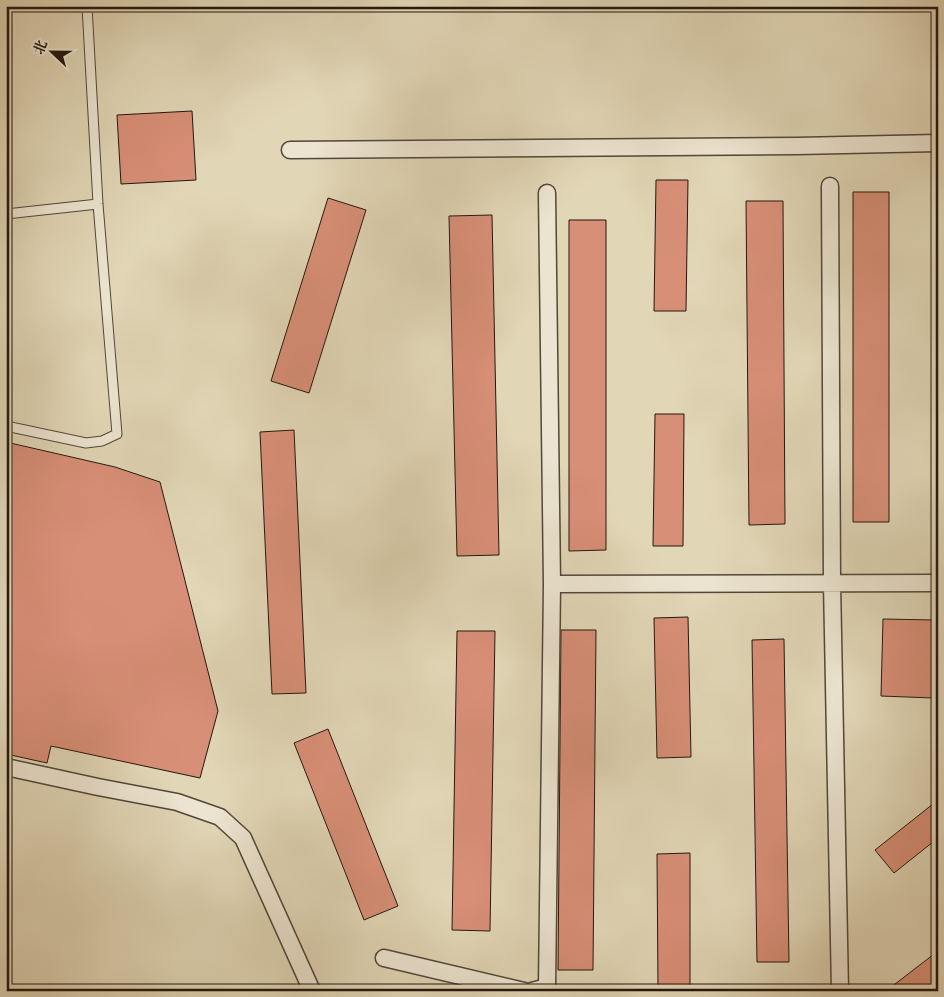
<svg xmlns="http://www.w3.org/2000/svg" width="944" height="997" viewBox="0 0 944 997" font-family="Vollkorn,'Noto Serif SC',serif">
<rect width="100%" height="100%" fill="#e1d6b6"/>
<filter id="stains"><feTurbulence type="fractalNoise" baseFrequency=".004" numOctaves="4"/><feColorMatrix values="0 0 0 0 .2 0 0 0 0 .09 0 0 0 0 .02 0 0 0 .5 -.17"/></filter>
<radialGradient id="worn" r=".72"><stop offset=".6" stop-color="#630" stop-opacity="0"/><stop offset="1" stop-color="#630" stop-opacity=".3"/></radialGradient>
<path fill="#d88f77" stroke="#23170f" d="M192,111L196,180L121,184L117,115Z
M656,180H688L686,311H654Z
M853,192H889V522H853Z
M328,198L366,210L309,393L271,381Z
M746,201H783L785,524L749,525Z
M492,215L499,555L457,556L449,216Z
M569,220H606V550L569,551Z
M655,414H684L683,546H653Z
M294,430L306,693L272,694L260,432Z
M6,442L115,467L160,482L218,711L200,778L51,746L47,763L6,754Z
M688,617L691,757L657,758L654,618Z
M883,619L935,620L933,698L881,696Z
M561,630H596L593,970H558Z
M457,631H495L490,931L452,930Z
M784,639L789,962H757L752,640Z
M328,729L398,906L364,920L294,743Z
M938,800V838L894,873L875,850Z
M690,853V989H658L657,854Z
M938,951V991H886Z"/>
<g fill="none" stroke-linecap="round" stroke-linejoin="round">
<g stroke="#524739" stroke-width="11">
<path id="lane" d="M6,214L98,204
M6,426L86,443L102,441L117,434L98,204L87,6"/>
</g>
<g stroke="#524739" stroke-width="19">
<path id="street" d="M290,150L797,146L938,143
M830,186L832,583L840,991
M552,584L938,583
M6,767L98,787L177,802L220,817L243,838L312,991
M384,958L524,991
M532,991L547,987L552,584L547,193"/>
</g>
<use href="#lane" stroke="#ece4d0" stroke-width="9"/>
<use href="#street" stroke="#ece4d0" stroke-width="16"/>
</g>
<rect width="944" height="997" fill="none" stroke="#e1d6b6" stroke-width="25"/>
<rect x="8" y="8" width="929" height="982" fill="none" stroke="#23170f" stroke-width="2.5"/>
<rect x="12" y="12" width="919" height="972" fill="none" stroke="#23170f"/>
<g transform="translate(52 52) rotate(292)" stroke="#ece4d0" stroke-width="4" paint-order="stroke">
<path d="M0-4L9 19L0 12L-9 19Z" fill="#23170f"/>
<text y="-8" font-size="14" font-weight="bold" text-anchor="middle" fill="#23170f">北</text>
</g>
<rect width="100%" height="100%" filter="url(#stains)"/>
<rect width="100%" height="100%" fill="url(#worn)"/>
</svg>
